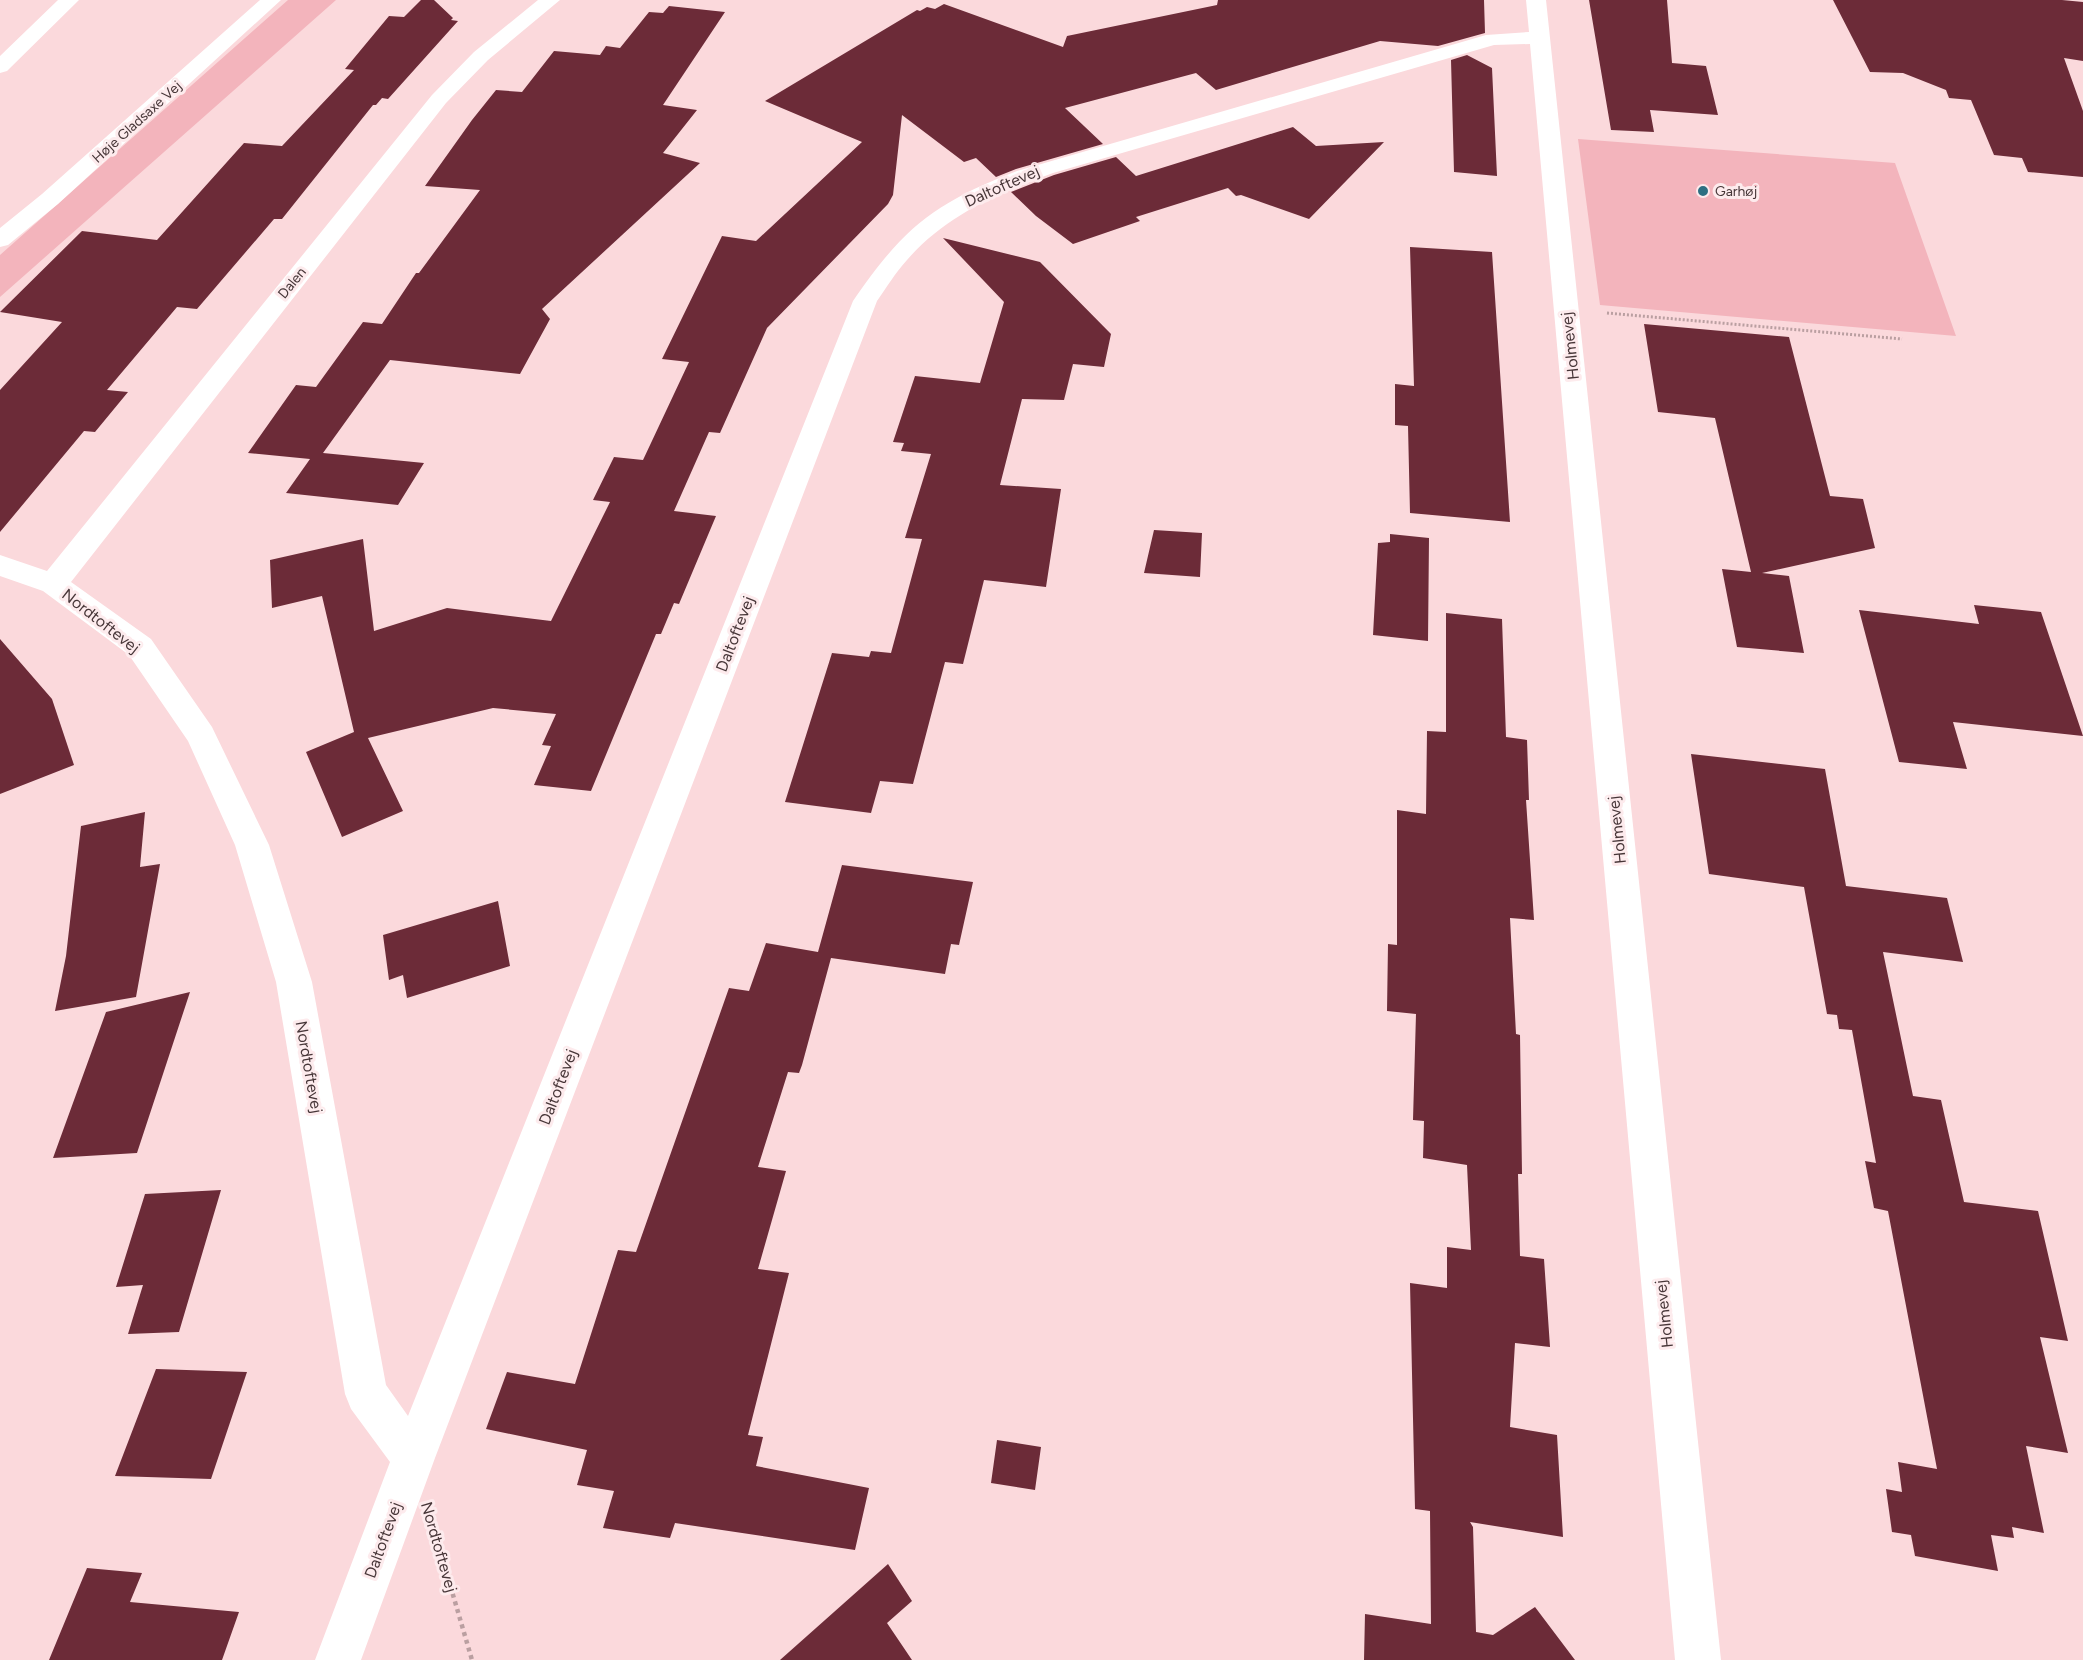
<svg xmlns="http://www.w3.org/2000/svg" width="2083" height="1660" viewBox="0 0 2083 1660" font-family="Figtree,sans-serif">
<rect width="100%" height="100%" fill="#fbd9dc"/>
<path fill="#f3b4bc" d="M288,0H336L0,297V255Z
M1578,139L1895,163L1956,336L1600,305Z"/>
<path fill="#6c2b38" d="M421,0H434L453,18L451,20L458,21L388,99L382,98L376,105H373L282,219H274L197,309L177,307L107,390L128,392L95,432L84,431L0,532V390L62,322L0,312L82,231L157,240L244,143L282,146L354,70L345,69L389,16L404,17Z
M1218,0H1484L1485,33L1438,46L1380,41L1216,90L1196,73L1065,108L1103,144L1016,169L996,177L976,158L964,162L902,115L893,195L888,204L767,328L720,433L709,432L674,511L716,516L679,604L674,603L661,634H656L591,791L534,785L551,746L542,745L556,714L493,708L368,738L403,811L342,837L306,752L354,732L322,596L272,608L270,560L363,539L374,631L447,608L551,621L610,502L593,500L614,457L643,460L689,362L662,359L722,236L756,241L862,142L765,101L917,10L920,11L927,7L935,9L944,4L1063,47L1067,36L1217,5Z
M1589,0H1667L1672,63L1706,66L1718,115L1650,110L1654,132L1611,130Z
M1833,0H2062L2083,2V61L2064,58L2083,111V177L2028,172L2022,158L1994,155L1971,100L1949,98L1946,90L1903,73L1870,72Z
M669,6L725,12L663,105L697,110L663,153L700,163L542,309L550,319L520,374L390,360L323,453L424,463L398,505L286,493L310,459L248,453L296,385L316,387L363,322L382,324L416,273H419L480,190L425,186L472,120L496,90L522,92L554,51L600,55L606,46L620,48L649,12L663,13Z
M1467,55L1492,68L1497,176L1454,172L1451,60Z
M1293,127L1316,146L1384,142L1309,219L1241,195L1236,196L1228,188L1136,217L1140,221L1073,244L1036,216L1011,192L1054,175L1116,157L1136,176Z
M943,238L1040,262L1111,334L1104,367L1073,364L1064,400L1022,399L1000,485L1061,489L1046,587L984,580L963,664L945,662L913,784L880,781L871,813L785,802L832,653L869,657L871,651L891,653L922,539L905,538L931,454L901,451L904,443L893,442L915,376L980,383L1004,302Z
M1410,247L1492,252L1510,522L1410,513L1408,426L1395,425V384L1414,386Z
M1644,324L1789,337L1830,496L1863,499L1875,548L1762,573L1789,576L1804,653L1737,647L1722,569L1751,572L1715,418L1658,412Z
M1154,530L1202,533L1200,577L1144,573Z
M1390,534L1429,538L1428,641L1373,635L1378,543L1390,542Z
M1974,605L2041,612L2083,736L1953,722L1967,769L1899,762L1859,610L1979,624Z
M1446,613L1502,619L1506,737L1527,740L1529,800H1526L1534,920L1510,918L1516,1034L1520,1035L1522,1174H1518L1520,1256L1544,1259L1550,1347L1515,1343L1510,1427L1557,1435L1563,1537L1470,1522L1473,1527L1476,1632L1493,1635L1535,1607L1575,1660H1364L1365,1614L1431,1624L1430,1511L1415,1509L1410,1283L1447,1288V1247L1471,1250L1467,1165L1423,1158L1424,1121L1413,1120L1416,1014L1387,1011L1388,944L1397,945V810L1426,814L1427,731L1446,732Z
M0,639L52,699L74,765L0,794Z
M1691,754L1825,769L1846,886L1947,898L1963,962L1883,952L1913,1096L1941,1100L1964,1202L2038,1211L2068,1341L2040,1337L2068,1453L2026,1446L2044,1533L2012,1527L2014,1538L1991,1535L1998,1571L1915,1556L1911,1535L1892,1532L1886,1489L1902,1492L1898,1462L1937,1469L1888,1211L1874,1208L1865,1161L1876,1163L1852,1030L1839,1029L1837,1015L1827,1014L1804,887L1709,874Z
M145,812L140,867L160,864L136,997L55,1011L66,956L81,826Z
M842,865L973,882L959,945L951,944L945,974L831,958L802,1065L799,1073L788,1072L758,1167L786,1171L758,1269L789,1273L748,1435L763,1437L756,1466L869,1488L855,1550L675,1523L670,1538L603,1528L614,1491L577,1485L587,1450L486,1429L507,1372L575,1384L618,1250L636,1252L729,988L749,991L766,943L818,952Z
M498,901L510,966L407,998L403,975L389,980L383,935Z
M190,992L137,1153L53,1158L106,1012Z
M221,1190L179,1332L128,1334L143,1285L116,1287L145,1194Z
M156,1369L247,1372L211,1479L115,1476Z
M997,1440L1041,1447L1035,1490L991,1483Z
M888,1564L912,1601L887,1623L912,1660H780Z
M87,1568L142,1573L130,1602L239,1612L222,1660H49Z"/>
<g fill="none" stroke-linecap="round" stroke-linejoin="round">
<path stroke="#ba9fa1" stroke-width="3" stroke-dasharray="2 2" stroke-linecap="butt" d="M1607,313L1902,339"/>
<path stroke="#ba9fa1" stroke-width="4.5" stroke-dasharray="4 4" stroke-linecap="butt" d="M437,1540L472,1660"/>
<path fill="#fff" fill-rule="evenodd" d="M538,0H560L488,60L446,103L71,582L151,639L212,727L269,845L312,982L386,1385L408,1416L853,301C903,228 934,203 1017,171L1486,35L1529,32L1526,0H1546L1721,1660H1675L1530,44L1494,45L1053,173C998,193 946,215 907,260C895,273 887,287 877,301L435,1458L361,1660H315L390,1462L351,1409L345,1394L276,982L235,845L188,741L129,655L43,591L0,576V555L47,571L432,95L474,52Z"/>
<path fill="#fff" fill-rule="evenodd" d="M58,0H79L7,71L0,73V56Z
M260,0H281L58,204L8,245L0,247V228L42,194Z"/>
</g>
<circle fill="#2d6f82" stroke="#fdebed" stroke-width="2" cx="1703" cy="191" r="6"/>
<g text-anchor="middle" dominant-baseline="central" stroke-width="6" stroke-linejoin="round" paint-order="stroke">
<g font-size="14" fill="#473638" stroke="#fdebed">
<text transform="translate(137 122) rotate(-42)">Høje Gladsaxe Vej</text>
<text transform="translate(292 283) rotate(-51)">Dalen</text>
</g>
<g font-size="14" fill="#473638" stroke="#fdebed" text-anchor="start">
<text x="1715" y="191">Garhøj</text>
</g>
<g font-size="16" fill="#473638" stroke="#fdebed">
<text transform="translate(1002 186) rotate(-24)">Daltoftevej</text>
<text transform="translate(1570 346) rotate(-96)">Holmevej</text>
<text transform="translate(101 621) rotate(38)">Nordtoftevej</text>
<text transform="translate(735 634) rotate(-69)">Daltoftevej</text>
<text transform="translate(1617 830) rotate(-96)">Holmevej</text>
<text transform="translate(309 1067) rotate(80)">Nordtoftevej</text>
<text transform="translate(558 1087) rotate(-69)">Daltoftevej</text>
<text transform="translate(1664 1314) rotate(-96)">Holmevej</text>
<text transform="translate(383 1540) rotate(-70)">Daltoftevej</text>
<text transform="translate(439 1547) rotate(74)">Nordtoftevej</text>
</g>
</g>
</svg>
